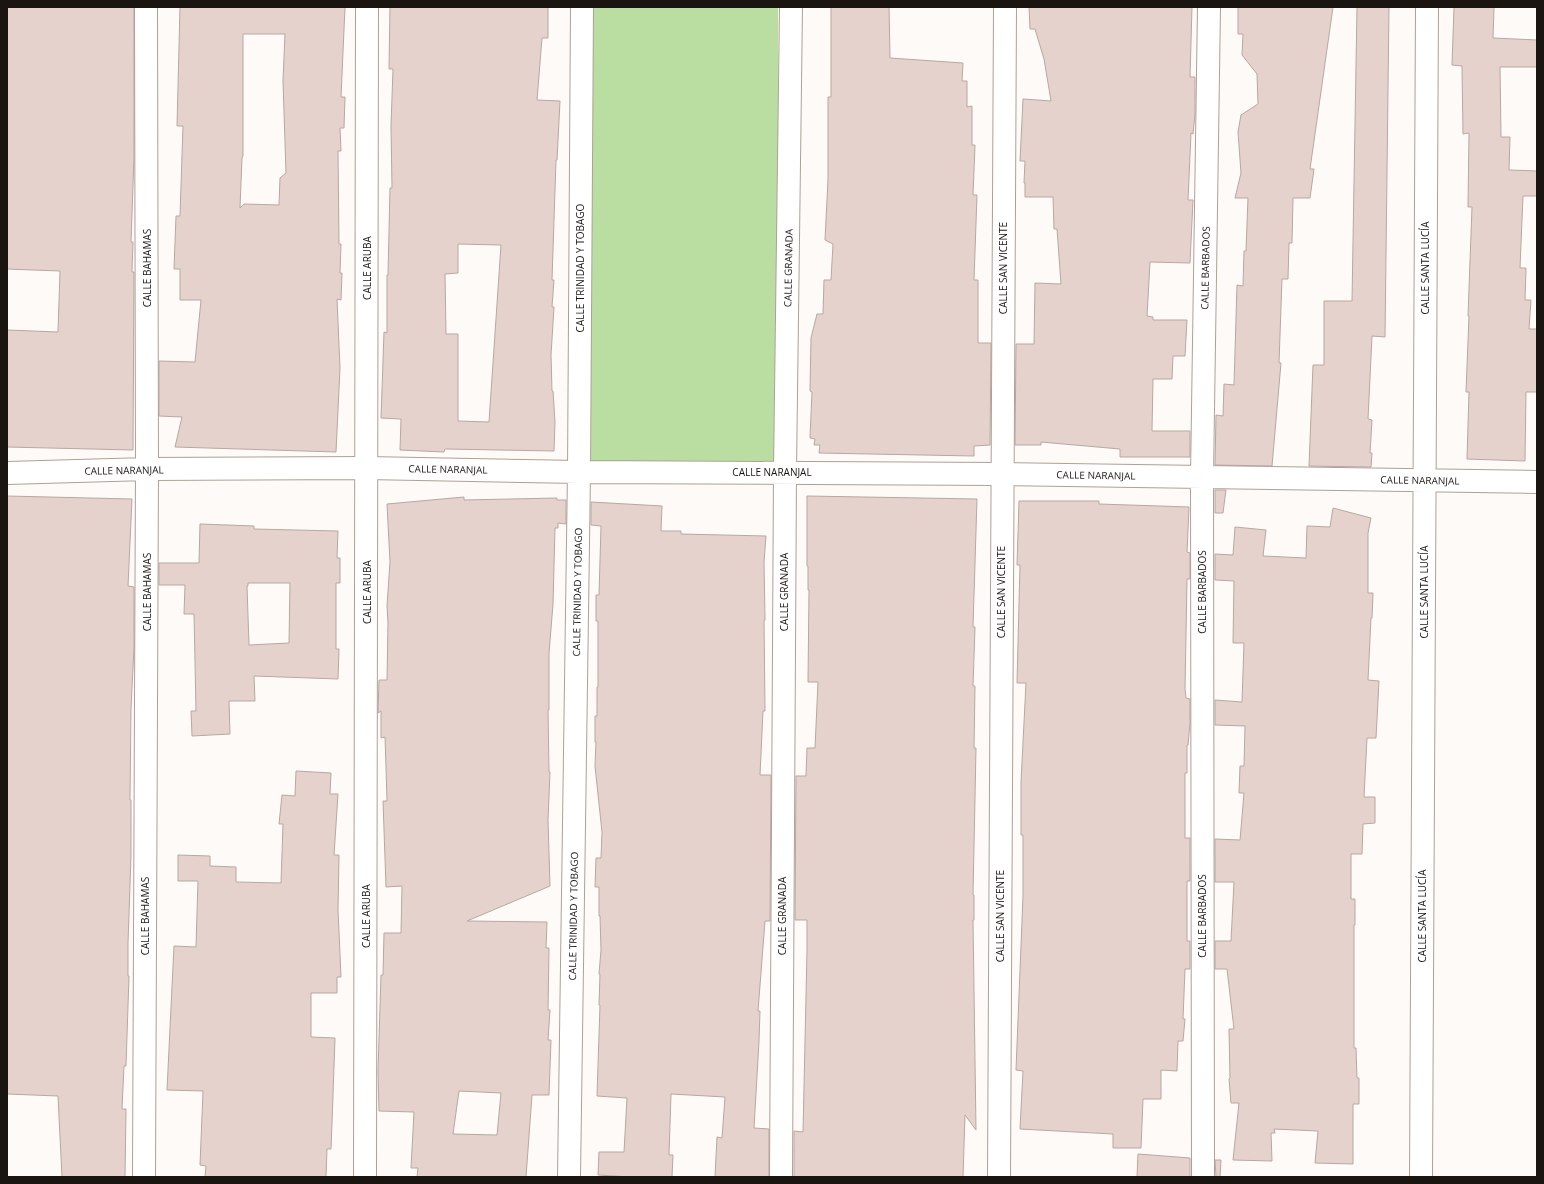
<svg xmlns="http://www.w3.org/2000/svg" width="1544" height="1184" viewBox="0 0 1544 1184" font-family="'Open Sans',sans-serif">
<rect width="100%" height="100%" fill="#fdfaf8"/>
<path fill="#badea2" d="M589,7H778L779,465L588,462Z"/>
<path fill="#e6d2cc" stroke="#b9a7a0" fill-rule="evenodd" d="M7,7H134V157L131,242H133L132,272H134L133,450L7,447V330L58,332L60,271L7,269Z
M180,7H345L341,97H345L344,128H340L341,151H338L339,244H341L340,273H342L341,300L337,299L340,368L336,452L175,447L182,417L159,416V361L195,362L201,300H180V269H174L176,216H180L183,126H177ZM243,34H285L283,81L286,173L280,178L279,205L244,204L240,208L242,158L243,156Z
M390,7H548V38H542L537,100L560,101L557,160H556L552,280H554L552,307H554L551,355L552,391H553L555,422L554,451L445,449L444,452L400,450L401,419L381,418L384,332L387,333V275H388L390,188H392L391,126L393,69H389ZM458,244L501,245L489,422L458,421V334H446L445,274L458,273Z
M831,7H889L890,58L963,63L962,81H967V107L972,106V145H975L973,195H977L974,280H978V343H991L990,445L974,446V456L819,453L820,445H814L815,439L810,438L812,392L810,391L811,338L817,314H823L824,280H831L833,244L825,240L828,180V97H831Z
M1029,7H1192L1190,77H1195V114L1193,134L1191,133L1188,200H1193L1190,263L1150,262L1147,316L1153,317V320H1187L1185,356H1173L1172,379H1153L1152,431H1190V457H1120V449L1041,442V445H1015L1016,344H1034L1035,283L1061,284L1057,229H1054L1053,197H1025V183H1024L1025,161H1020L1023,99L1051,101L1044,59L1035,29H1030Z
M1238,7H1333L1310,169H1314L1310,198H1293L1292,243H1289L1288,279H1282L1279,363H1281L1272,466L1215,465L1216,415L1223,416L1224,384L1234,385L1237,285L1243,286L1244,251H1246L1248,198H1235L1241,173L1238,132L1241,115L1258,104L1257,74L1242,55L1243,34H1238Z
M1357,7H1389L1385,337L1372,336L1368,419L1372,420L1370,453H1372L1371,467L1309,466L1313,365H1324V301H1352Z
M1454,7H1494L1493,38L1537,40V67H1500L1501,137H1510L1509,170L1537,171V196H1523L1520,268H1526L1525,300H1531L1529,329H1537V392H1526L1525,461L1467,459L1469,392H1466L1469,316H1468L1472,207H1468L1469,133L1463,134L1462,66L1452,65Z
M1215,490H1226L1223,513H1215Z
M7,496L132,499L128,586L134,587V648L131,708L130,800H131V856L128,943V976H129L126,1066H124L122,1109H126L125,1177H62L58,1096L7,1094Z
M807,496L977,499L973,627H975L973,686H975L974,748H976L973,895H974V920H973L976,1130L965,1115L963,1177H794V1131L803,1132L807,951V920H795L796,776H806L807,748H815L818,682H808L809,590H808V566H807Z
M464,497V500L557,498V500H566V524L558,523V528H555L553,604L549,653V710H548L549,772H550L548,820L550,886L467,921L547,922L546,948H549L548,1010H550L548,1040H551L549,1095H532L526,1177H417L418,1168H411L414,1112L379,1111L378,1071L381,975H383L384,933H401L402,886L386,887L383,801H387L386,767L385,737L381,738V711L378,713L379,680H387L388,623L387,606L390,562L387,504ZM459,1091L501,1093L497,1135L453,1134Z
M1019,501H1099V504L1189,507L1187,552L1190,553V579H1187L1185,689L1186,698L1190,699V723L1188,745H1187V773H1185V838H1190V881H1187V941H1190V969H1185L1183,1019H1185L1183,1041H1178L1177,1071L1161,1070V1099H1143L1141,1148H1113V1134L1020,1129L1023,1071L1016,1070L1023,896V835H1021V782L1026,683H1017L1020,565H1017Z
M591,502L662,506L661,531H681V534L766,536L764,562L765,620H764L765,711H763L760,775H771L770,921H765L758,1011H760L759,1041L754,1128L769,1129V1177H715L717,1137L722,1138L725,1097L671,1094L669,1155H673L672,1177H631L598,1175L599,1152H624L627,1098L597,1096L600,1005H599L600,974H599L601,950L600,916H599V887H595L596,858H601L602,832L595,766L596,742H595V716H597V687H598V621H596V595H599L601,526L591,525Z
M1333,508L1371,518L1368,533V593H1373L1372,618H1371L1368,680L1379,681L1376,738H1367L1364,797H1375V823L1363,824L1362,854H1351V899H1355V925H1354V1048H1356L1357,1078H1359V1104H1353V1164L1315,1163L1318,1131L1274,1129L1275,1133H1271L1272,1161L1233,1160L1239,1103H1231L1229,1079L1230,1078L1229,1029H1234L1227,969H1215V941H1231L1234,882H1215V839L1240,840L1244,793H1239L1240,766H1244L1245,726L1215,725V700L1242,702L1244,643H1233L1234,581L1215,580V554L1233,555L1235,527L1266,530L1263,556L1306,558L1307,526L1330,527Z
M200,524L254,526V529L338,531L337,558H340V583H336V649H339L338,679L254,676L255,701H229L230,734L192,736L191,711H196L194,614H184L185,585H159V563H199ZM248,583H290L289,643L249,645L247,586H248Z
M296,771L331,773L330,794H338L334,855H339L338,910L341,977H337V993H311V1037L335,1038L332,1123L331,1149H327L326,1177H205L206,1166L200,1165L203,1091L167,1090L174,946L196,947L198,881H178V855L210,856V866L236,867V882L281,883L283,824H279L282,795L295,796Z
M1138,1154L1190,1158V1177H1137Z
M1215,1160H1221L1220,1177H1216Z"/>
<g fill="none" stroke-linecap="round" stroke-linejoin="round">
<g stroke="#afa096" stroke-width="24">
<path id="street" d="M7,473L147,469L367,468L579,472L1002,474L1537,482
M144,1177L147,469L146,7
M569,1177L579,472L582,7
M781,1177L785,472L791,7
M999,1177L1005,7
M1203,1177L1202,477L1209,7
M1421,1177L1427,7"/>
</g>
<g stroke="#afa096" stroke-width="24">
<path id="secondary" d="M365,1177L367,7"/>
</g>
<use href="#street" stroke="#fff" stroke-width="22"/>
<use href="#secondary" stroke="#fff" stroke-width="22"/>
</g>
<g text-anchor="middle" dominant-baseline="central" stroke-width="4" stroke-linejoin="round" paint-order="stroke">
<g font-size="10" fill="#1b1512" stroke="#fff">
<text transform="translate(147 268) rotate(-90)">CALLE BAHAMAS</text>
<text transform="translate(367 268) rotate(-90)">CALLE ARUBA</text>
<text transform="translate(580 268) rotate(-90)">CALLE TRINIDAD Y TOBAGO</text>
<text transform="translate(788 268) rotate(-89)">CALLE GRANADA</text>
<text transform="translate(1003 268) rotate(-90)">CALLE SAN VICENTE</text>
<text transform="translate(1205 268) rotate(-89)">CALLE BARBADOS</text>
<text transform="translate(1425 268) rotate(-90)">CALLE SANTA LUCÍA</text>
<text transform="translate(448 469) rotate(1)">CALLE NARANJAL</text>
<text transform="translate(124 470) rotate(-1)">CALLE NARANJAL</text>
<text x="772" y="472">CALLE NARANJAL</text>
<text transform="translate(1096 475) rotate(1)">CALLE NARANJAL</text>
<text transform="translate(1420 480) rotate(1)">CALLE NARANJAL</text>
<text transform="translate(147 592) rotate(-90)">CALLE BAHAMAS</text>
<text transform="translate(367 592) rotate(-90)">CALLE ARUBA</text>
<text transform="translate(577 592) rotate(-89)">CALLE TRINIDAD Y TOBAGO</text>
<text transform="translate(784 592) rotate(-90)">CALLE GRANADA</text>
<text transform="translate(1001 592) rotate(-90)">CALLE SAN VICENTE</text>
<text transform="translate(1202 592) rotate(-90)">CALLE BARBADOS</text>
<text transform="translate(1424 592) rotate(-90)">CALLE SANTA LUCÍA</text>
<text transform="translate(145 916) rotate(-90)">CALLE BAHAMAS</text>
<text transform="translate(366 916) rotate(-90)">CALLE ARUBA</text>
<text transform="translate(573 916) rotate(-89)">CALLE TRINIDAD Y TOBAGO</text>
<text transform="translate(782 916) rotate(-90)">CALLE GRANADA</text>
<text transform="translate(1000 916) rotate(-90)">CALLE SAN VICENTE</text>
<text transform="translate(1202 916) rotate(-90)">CALLE BARBADOS</text>
<text transform="translate(1422 916) rotate(-90)">CALLE SANTA LUCÍA</text>
</g>
</g>
<rect width="1544" height="1184" fill="none" stroke="#1b1512" stroke-width="16"/>
</svg>
